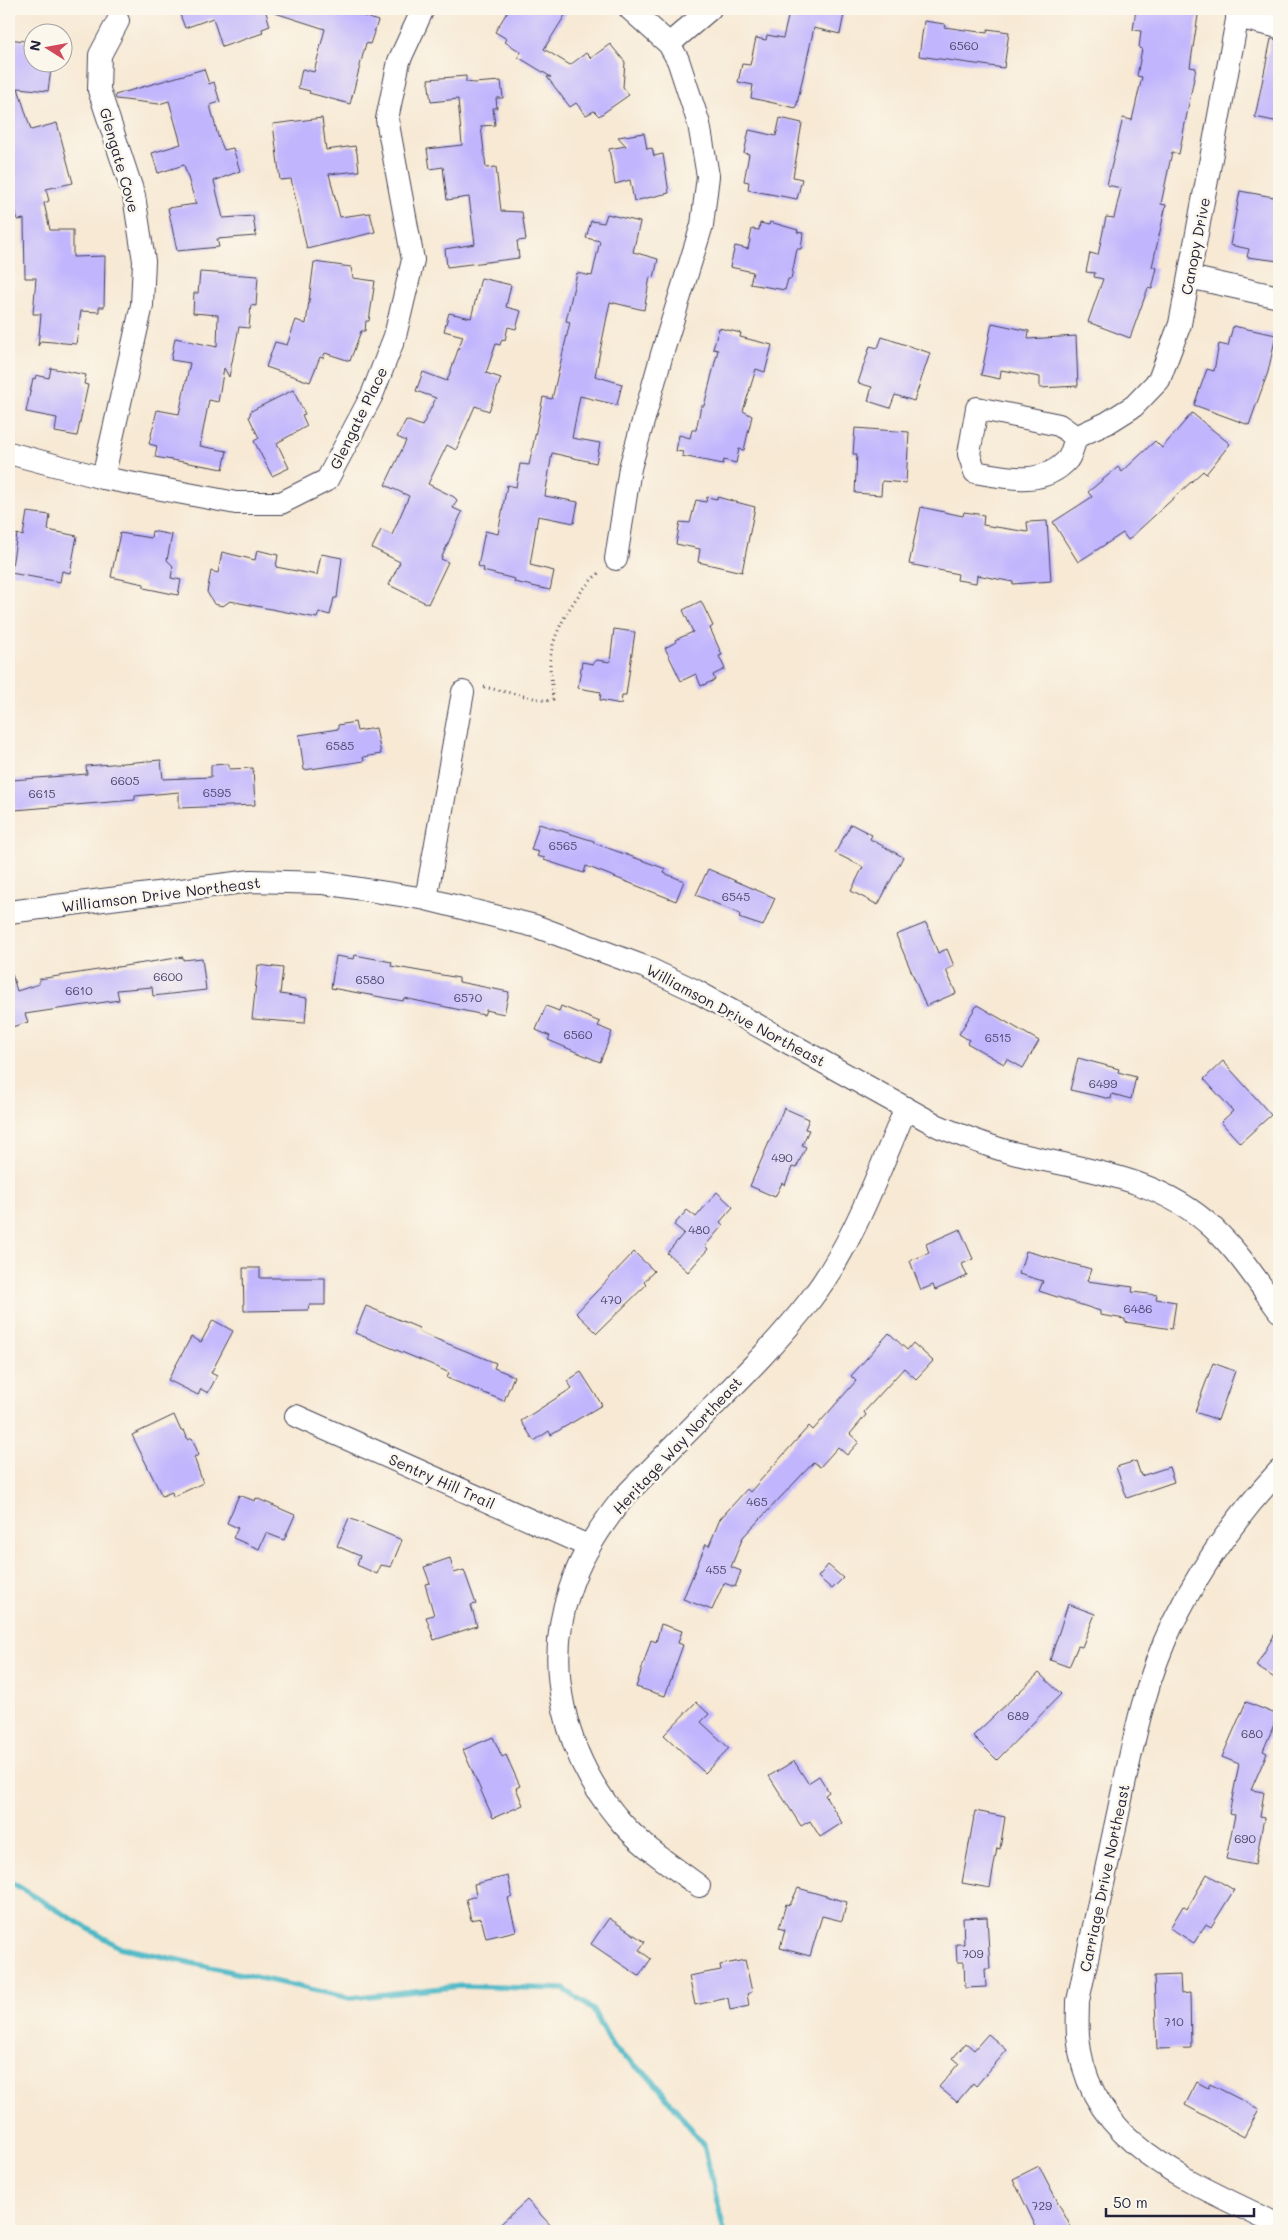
<svg xmlns="http://www.w3.org/2000/svg" width="1288" height="2240" viewBox="0 0 1288 2240" font-family="Mali,sans-serif">
<rect width="100%" height="100%" fill="#fbf7ec"/>
<filter id="ink" filterUnits="userSpaceOnUse"><feTurbulence type="fractalNoise" baseFrequency=".02" numOctaves="2"/><feDisplacementMap in="SourceGraphic" scale="10" xChannelSelector="R" yChannelSelector="G"/><feConvolveMatrix kernelMatrix="1 2 1 2 8 2 1 2 1" color-interpolation-filters="sRGB"/></filter>
<filter id="wash" filterUnits="userSpaceOnUse"><feTurbulence type="fractalNoise" baseFrequency=".0096" numOctaves="4" result="noise"/><feDisplacementMap in="SourceGraphic" scale="20" xChannelSelector="R" yChannelSelector="G"/><feGaussianBlur stdDeviation="1.12" result="paint"/><feColorMatrix in="noise" values="0 0 0 0 0 0 0 0 0 0 0 0 0 0 0 0 0 1.4 0 .05"/><feComposite in="paint" operator="in"/></filter>
<g filter="url(#wash)">
<rect width="100%" height="100%" fill="#f7e9d4"/>
<g fill="none" stroke-linecap="round" stroke-linejoin="round">
<path stroke="#4bb8c6" stroke-width="5.5" d="M9,1881L119,1947L350,1998L461,1986L564,1989L593,2010L614,2049L652,2079L704,2145L724,2231"/>
</g>
<g id="blocks">
<path fill="#c1b5fd" d="M178,9H265L270,26L262,29L263,33L222,47L213,18L185,28Z
M272,9H343L378,21L370,44L366,43L350,104L309,93L310,91L298,88L302,69L314,72L325,29L272,12Z
M509,9H569L544,49L570,65L586,53L591,58L610,44L625,62L623,87L629,95L599,116L594,111L586,115L576,103L570,107L547,77H551L518,57L521,52L505,42L507,39L495,32Z
M790,9H845L840,34L814,28L796,108L751,98L753,85L738,82L742,64L750,65L756,38L766,40L767,35L783,38Z
M1136,9H1199L1190,67L1196,68L1179,154L1172,152L1161,204L1166,205L1152,267L1157,268L1152,289L1148,288L1130,338L1088,322L1103,279L1094,277L1095,273L1086,272L1090,253L1098,255L1106,217L1114,218L1121,188L1107,185L1123,118L1132,120L1142,77L1137,76L1142,49L1139,48L1141,31L1133,30Z
M924,21L945,24L944,27L987,33L988,29L1009,32L1004,68L919,56Z
M9,39L32,42V62H52L48,91L18,88L31,130L57,123L73,183L46,189L49,201L44,203L50,230H73V257L105,256L104,307H99V312L81,311L76,344L41,341L38,346L41,314H33L36,278H25L24,219L18,220L15,209L9,211Z
M1271,39L1279,40V122L1255,117Z
M204,69L209,84L214,82L220,102L210,105L218,136L224,150L233,148L240,171L214,181L223,218L253,216L256,236L217,239L219,247L177,251L168,208L196,204L184,165L158,173L152,153L181,144L169,101L159,104L116,99L115,95Z
M466,76V82L474,83L501,81L503,98H496L497,108H493L495,125L481,126L486,168L496,167L501,211L522,212L526,240L517,241L519,258L447,267L445,249L475,244L469,197L447,200L443,167L430,169L427,149L462,145L458,99L431,102L428,79Z
M322,118L326,150L355,146L357,153L359,171L329,174L340,217L370,213L375,232L307,249L291,179L280,180L273,124Z
M780,118L802,123L793,177L802,179L797,199L748,190L749,182L744,181L749,154L744,153L749,130L776,136Z
M644,133L647,149L652,148L654,156L663,154L669,193L634,201L630,180L615,184L609,149L626,146L618,137Z
M1240,191L1279,198V261L1247,257L1249,249L1230,245Z
M607,214L640,222L633,252L658,259L654,278L650,277L644,310L610,302L595,376L622,384L617,405L580,396L572,438L600,443L596,463L552,453L545,496L578,502L574,523L538,516L530,565L554,571L550,590L514,582L515,579L483,571L484,568L478,566L485,531L498,534L507,485L516,487L520,464L529,465L543,397L552,399L570,322L566,321L577,273L592,276L600,241L586,238L591,221L604,223Z
M770,222L798,230L797,232L803,233L801,249H797L791,279H788L785,290L750,284L753,272L730,267L735,246L748,249L752,229L759,230L760,223L769,225Z
M314,262L351,267L353,278L375,281L369,321H366L365,331H361L350,361L325,353L323,358L320,357L310,382L266,367L275,342L287,345L296,320L306,324Z
M200,272L258,276L256,306L251,305L249,328L239,327L229,377L224,368L218,402L209,400L200,446L227,451L223,469L155,457L157,446L149,444L157,410L179,414L190,363L171,360L175,338L217,347L218,315L193,313L194,293H198Z
M481,278L511,285L506,307L521,311L516,329L508,327L505,340L502,339L500,345L496,344L486,373L501,378L489,411L475,406L456,450L447,445L428,484L454,497L457,500L453,508L462,512L441,559L448,562L428,604L389,585L400,562L372,548L381,530L392,535L409,496L385,485L406,441L397,437L406,420L422,426L436,398L416,391L423,372L447,381L463,336L444,331L449,313L471,318Z
M992,323L1029,331L1028,339L1076,336L1078,386L1040,388V377L1001,370L1000,379L981,375Z
M1233,326L1276,335L1268,372L1249,425L1194,405L1207,369L1214,371L1219,344L1228,346Z
M719,328L741,333L740,337L772,345L765,372L756,369L743,411L752,416L744,450L739,449L736,463L724,460L723,464L682,456L683,452L676,451L679,435L690,438L692,430H696L701,406H704L718,350L713,349Z
M882,337L930,353L914,401L895,395L890,408L868,401L872,387L858,383L870,346L878,348Z
M51,368L86,375L84,384L88,385L77,436L55,432L57,418L26,412L33,378L35,379L36,375L49,378Z
M293,390L305,414L302,415L307,426L277,443L289,468L272,476L254,441L259,438L249,417L251,411Z
M1192,413L1230,444L1206,474L1203,471L1128,540L1123,533L1078,562L1053,522L1092,497L1088,492L1118,467L1122,472L1155,441L1162,448Z
M855,428L909,432L906,483L882,481L881,495L855,493L857,454H853Z
M707,497L717,499V497L755,507L742,572L698,562L700,549L676,544L680,522L690,523L696,500L706,502Z
M921,507L963,516L964,512L984,515L983,525L1028,532L1027,522L1047,521L1051,581L1013,584V582L977,575L976,583L957,580L958,574L909,564Z
M27,512L50,515L48,530L77,536L70,573L62,571L60,582L11,573L17,534L23,536Z
M152,531L172,535L167,560L173,566L171,578L181,580L178,595L144,588V584L111,577L120,533L151,538Z
M257,550L278,555L276,567L317,575L321,554L342,558L337,598H334L330,615L319,612L317,618L230,601L223,606L214,604L207,592L211,571L218,573L222,552L255,560Z
M701,601L713,626L710,628L722,655L719,656L725,669L713,675L715,680L701,686L696,674L681,681L665,648L676,642L675,640L693,632L683,610Z
M614,629L635,632L626,695H622L621,704L600,700L601,692L578,688L582,662L593,664L597,660L610,662Z
M355,722L357,731L376,728L381,754L363,757L364,761L304,770L299,735L338,729V725Z
M161,760L163,779L211,777V765L229,764V769L253,768L255,805L179,808V792L135,796V800L15,810L12,780L87,774L86,766Z
M539,824L594,841V843L666,869L664,873L684,881L676,901L586,866L584,873L544,860L545,858L537,856L539,852L531,850Z
M851,824L872,835L870,839L903,857L878,905L851,891L863,867L835,853Z
M708,869L775,898L763,926L739,918L740,914L696,895Z
M926,923L938,953L947,949L954,966L946,970L956,993L926,1006L896,935Z
M355,955L392,962L391,966L459,978V982L509,992L504,1014L486,1010L484,1015L404,998L403,1001L331,988L336,956L354,959Z
M183,957V960L202,958L206,990L153,996L152,987L117,990L119,1000L25,1014L28,1022L9,1028V975L12,974L17,991L39,984V979Z
M258,965L283,968L280,994L307,998L305,1023L252,1019Z
M977,1005L1039,1041L1023,1068L1007,1059L1004,1064L967,1043L969,1040L959,1034Z
M546,1006L559,1011L561,1006L600,1022L598,1026L612,1032L600,1062L548,1040L550,1036L536,1030Z
M1078,1058L1119,1069L1118,1072L1136,1077L1131,1099L1112,1094L1111,1099L1070,1090Z
M1223,1061L1271,1115L1240,1143L1221,1122L1233,1111L1204,1079Z
M784,1108L809,1119L805,1129L809,1130L802,1145L806,1147L796,1168L792,1167L785,1185L782,1183L775,1197L750,1186Z
M717,1192L733,1207L720,1222L723,1225L705,1246L708,1249L688,1272L667,1253L684,1233L674,1225L687,1210L696,1217Z
M960,1229L973,1259L962,1264L967,1276L935,1290L933,1285L921,1290L910,1261L929,1253L926,1244Z
M1026,1251L1091,1269L1087,1281L1133,1287L1132,1292L1157,1295L1156,1299L1176,1302L1172,1329L1125,1322V1319L1100,1315V1311L1039,1291L1043,1281L1019,1274Z
M634,1252L654,1271L644,1282L646,1285L597,1333L576,1313Z
M243,1268H260V1278H325V1305H309L308,1310L244,1311Z
M366,1306L419,1328L418,1331L426,1335L496,1363L494,1368L514,1376L504,1401L447,1378L449,1373L433,1365L355,1333Z
M213,1320L233,1331L211,1373L217,1376L208,1393L201,1389L198,1395L168,1380L191,1337L201,1342Z
M889,1333L907,1350L913,1343L933,1361L916,1379L904,1368L864,1412L866,1415L850,1434L859,1442L847,1455L838,1447L820,1467L814,1462L743,1537L731,1567L741,1571L735,1587L724,1583L712,1610L683,1599L706,1544L709,1546L720,1519L747,1489L750,1492L809,1426L813,1430L856,1381L851,1376Z
M1213,1363L1235,1371L1218,1420L1195,1412Z
M581,1372L602,1405L551,1435L549,1431L534,1441L521,1421L572,1388L567,1381Z
M174,1415L181,1431L184,1430L188,1440L192,1438L199,1455L194,1457L203,1483L173,1497L172,1492L162,1496L132,1435Z
M1136,1461L1141,1476L1169,1467L1174,1482L1127,1498L1116,1467Z
M239,1495L255,1501L256,1498L295,1515L284,1540L266,1533L259,1549L233,1538L238,1528L227,1523Z
M349,1518L402,1540L391,1567L381,1565L377,1574L357,1565L360,1556L337,1546Z
M450,1558L454,1573L464,1570L476,1604L471,1605L477,1626L434,1640L426,1617L434,1615L425,1584L430,1583L424,1567Z
M828,1565L843,1578L832,1589L818,1577Z
M1068,1604L1095,1614L1082,1647L1078,1646L1069,1667L1050,1660Z
M661,1624L682,1631L678,1643L683,1645L665,1696L636,1687L651,1640L656,1642Z
M1279,1627V1681L1256,1666Z
M1039,1673L1061,1694L997,1760L973,1736Z
M696,1702L709,1714L701,1722L729,1748L705,1773L664,1735Z
M1246,1702L1278,1715L1263,1751L1267,1753L1251,1790L1264,1792L1260,1817L1264,1818L1255,1865L1226,1859L1235,1815L1229,1814L1239,1764L1222,1757Z
M493,1737L502,1757L506,1755L520,1786L516,1788L523,1805L493,1818L463,1750Z
M794,1761L808,1783L819,1776L829,1792L825,1795L842,1823L820,1837L810,1821L801,1826L769,1776Z
M975,1811L1005,1817L1000,1849L997,1848L990,1888L962,1883Z
M1207,1874L1234,1890L1211,1927L1206,1924L1194,1943L1170,1928L1183,1906L1187,1909Z
M508,1876L512,1897L508,1898L516,1931L486,1938L481,1918L471,1920L466,1899L476,1896L474,1884Z
M798,1888L847,1902L842,1921L822,1916L810,1956L780,1948L785,1930L779,1928L786,1904L790,1905Z
M987,1917L990,1969H985L986,1987L965,1988L964,1962H957L956,1944H964L963,1918Z
M609,1918L645,1942L639,1950L651,1959L639,1976L591,1944Z
M745,1960L752,1992L747,1994L749,2006L730,2010L728,1998L695,2005L689,1976L721,1970L720,1965Z
M1180,1975L1181,1994L1190,1993L1191,2048L1157,2049L1154,1976Z
M988,2034L1007,2050L976,2086L973,2083L957,2102L939,2087L959,2063L953,2058L966,2043L974,2050Z
M1197,2082L1208,2088L1210,2084L1259,2109L1244,2137L1185,2105Z
M1039,2166L1073,2231H1038L1013,2179Z
M527,2200L556,2231H493Z"/>
</g>
</g>
<g filter="url(#ink)">
<use href="#blocks" fill-opacity="0" stroke="#424052" stroke-width="1"/>
<g fill="none" stroke-linecap="round" stroke-linejoin="round">
<g stroke="#424052" stroke-width="24">
<path id="minor" d="M1237,17L1279,27
M669,44L710,9
M1189,277L1279,297
M1076,437L1059,425L977,408L969,454L975,472C1007,478 1044,487 1068,459C1072,453 1074,443 1076,437L1107,423L1134,406L1159,380L1180,324L1239,9
M9,453L103,478L236,503H281L327,480L372,395L395,336L413,260L387,119L399,61L423,9
M103,478L142,305L144,261L134,196L99,90L100,55L118,21
M616,559L630,468L662,354L702,225L708,176L699,124L678,60L669,44L630,9
M426,899L463,692
M9,912L251,881L322,883L426,899L535,926L645,967L696,991L938,1126C963,1136 987,1146 1013,1153C1083,1170 1158,1176 1213,1228C1239,1252 1258,1282 1279,1311
M296,1416L588,1546
M699,1886C671,1865 638,1844 616,1816C565,1754 543,1666 570,1589C580,1557 599,1529 619,1503C633,1486 650,1471 665,1455C714,1404 768,1355 811,1299C854,1243 878,1172 906,1108
M1278,2225C1194,2182 1086,2146 1078,2035C1077,2024 1078,2012 1078,2001C1092,1935 1106,1870 1120,1804C1133,1743 1145,1680 1173,1623C1201,1566 1236,1517 1279,1471"/>
</g>
<path stroke="#424052" stroke-width="3" stroke-dasharray="1 4" stroke-linecap="butt" d="M484,687L547,701L553,699C553,687 550,676 550,664C550,634 577,591 600,572"/>
<use href="#minor" stroke="#fff" stroke-width="22"/>
</g>
</g>
<g text-anchor="middle" dominant-baseline="central" stroke-width="5" stroke-linejoin="round" paint-order="stroke">
<g font-size="12" fill="#4a476c">
<text x="964" y="45">6560</text>
<text x="340" y="745">6585</text>
<text x="125" y="780">6605</text>
<text x="217" y="792">6595</text>
<text x="42" y="793">6615</text>
<text x="563" y="845">6565</text>
<text x="736" y="896">6545</text>
<text x="168" y="976">6600</text>
<text x="370" y="979">6580</text>
<text x="79" y="990">6610</text>
<text x="468" y="997">6570</text>
<text x="578" y="1034">6560</text>
<text x="998" y="1037">6515</text>
<text x="1103" y="1083">6499</text>
<text x="782" y="1157">490</text>
<text x="699" y="1229">480</text>
<text x="611" y="1299">470</text>
<text x="1138" y="1308">6486</text>
<text x="757" y="1501">465</text>
<text x="716" y="1569">455</text>
<text x="1018" y="1715">689</text>
<text x="1252" y="1733">680</text>
<text x="1245" y="1838">690</text>
<text x="973" y="1953">709</text>
<text x="1174" y="2021">710</text>
<text x="1042" y="2205">729</text>
</g>
<g font-size="15" fill="#22223b" stroke="#fbf7ec">
<text transform="translate(120 160) rotate(74)">Glengate Cove</text>
<text transform="translate(1195 246) rotate(-79)">Canopy Drive</text>
<text transform="translate(358 418) rotate(-64)">Glengate Place</text>
<text transform="translate(161 894) rotate(-7)">Williamson Drive Northeast</text>
<text transform="translate(736 1015) rotate(28)">Williamson Drive Northeast</text>
<text transform="translate(677 1445) rotate(-47)">Heritage Way Northeast</text>
<text transform="translate(442 1481) rotate(24)">Sentry Hill Trail</text>
<text transform="translate(1104 1878) rotate(-78)">Carriage Drive Northeast</text>
</g>
</g>
<rect width="1288" height="2240" fill="none" stroke="#fbf7ec" stroke-width="30"/>
<g transform="translate(48 48) rotate(281)"><circle r="24" fill="#fbf7ec" stroke="#a4a2a5"/>
<path d="M0-4L9 19L0 12L-9 19Z" fill="#d1495b"/>
<text y="-8" font-size="14" font-weight="bold" text-anchor="middle" fill="#22223b">N</text>
</g>
<path d="M1106 2208v8h148v-8" fill="none" stroke="#22223b" stroke-width="2.5"/>
<text x="1113" y="2208" font-size="15" fill="#22223b" stroke="#fbf7ec" stroke-width="4" paint-order="stroke">50 m</text>
</svg>
